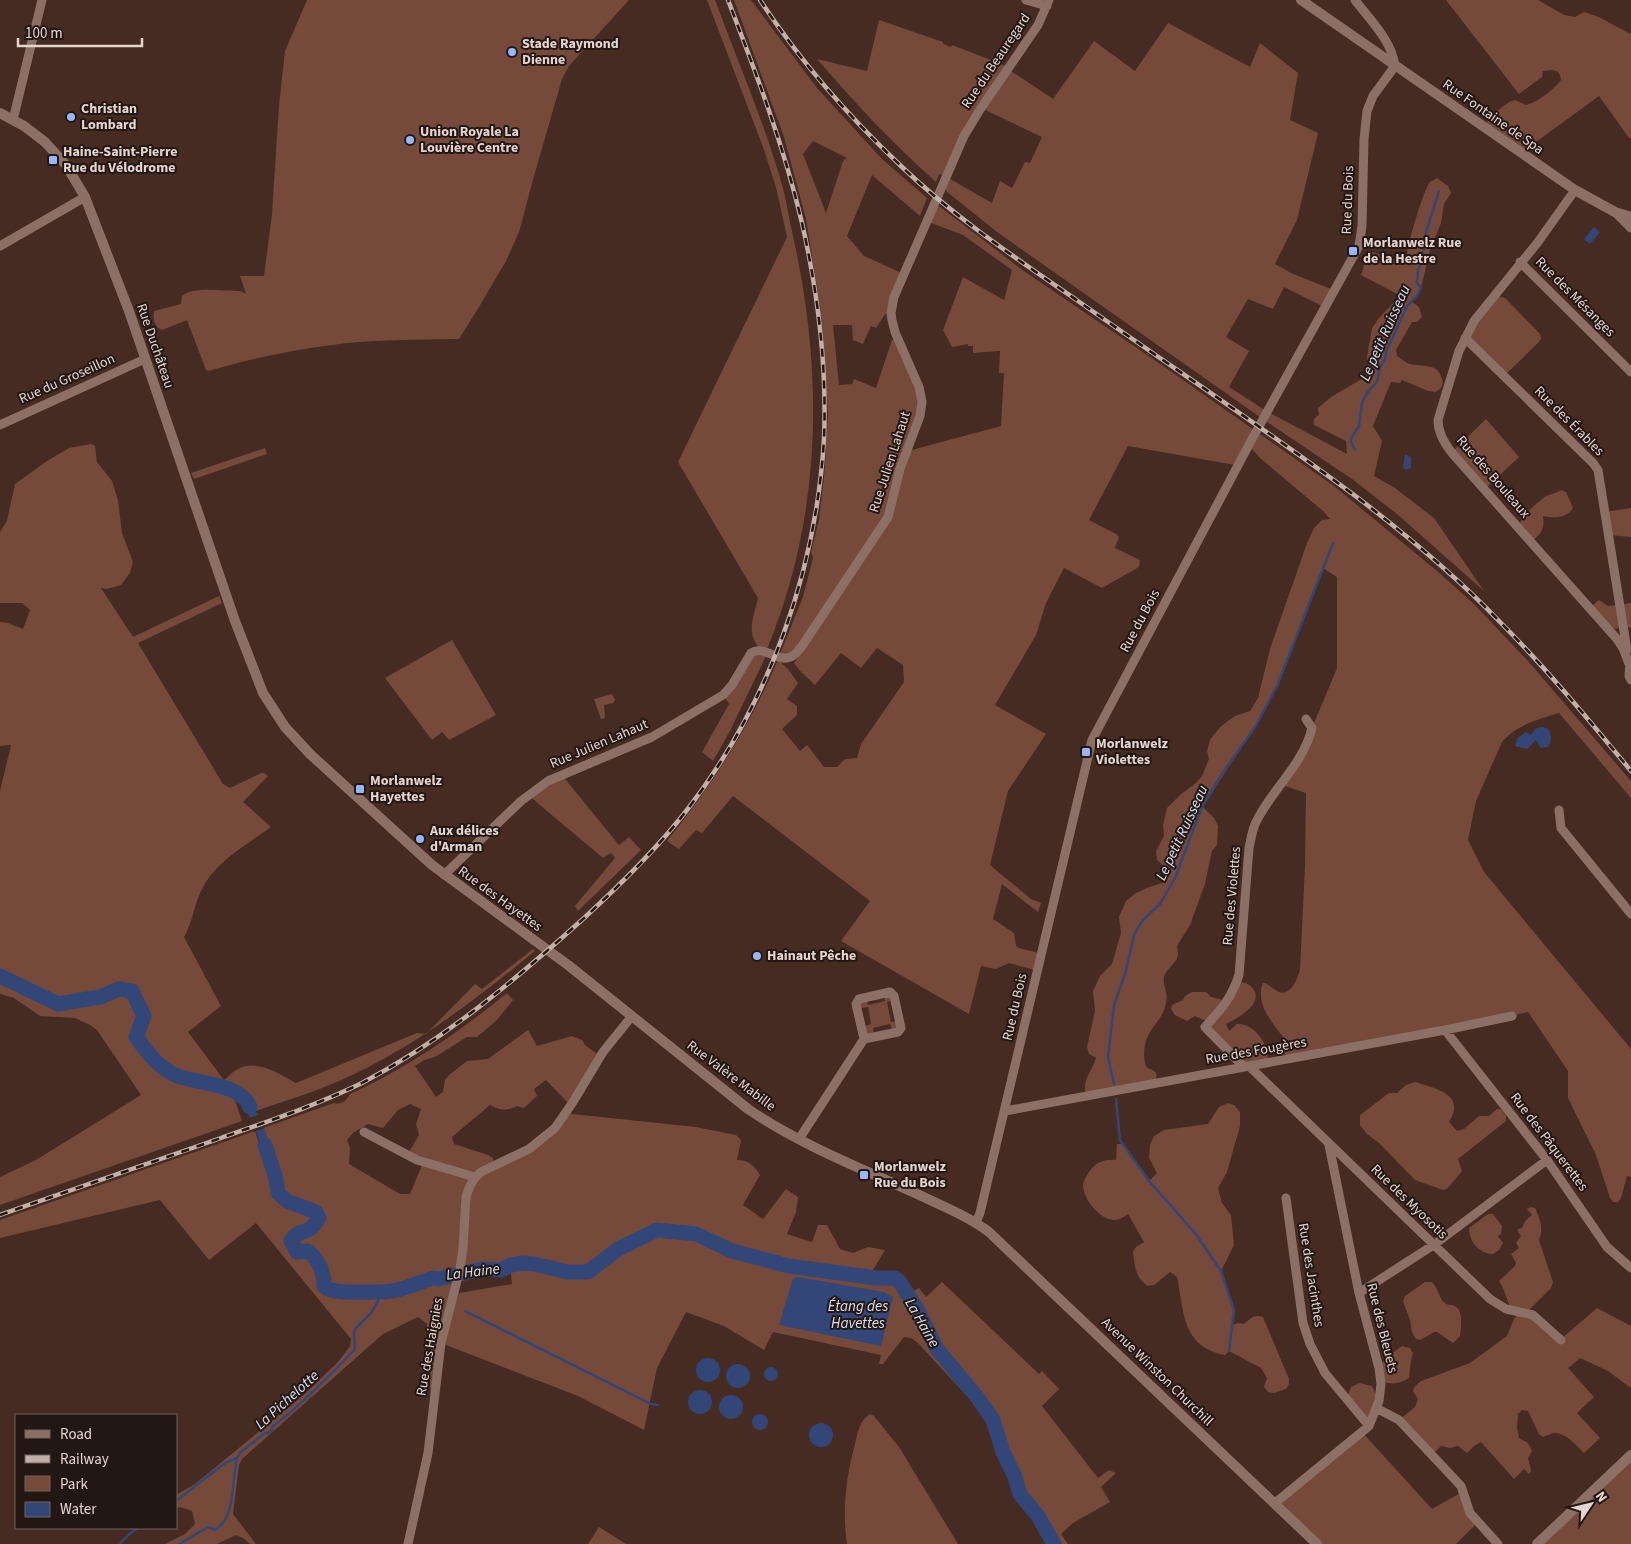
<svg xmlns="http://www.w3.org/2000/svg" width="1631" height="1544" viewBox="0 0 1631 1544" font-family="'Source Sans 3',sans-serif">
<rect width="100%" height="100%" fill="#452b21"/>
<path fill="#754a3b" fill-rule="evenodd" d="M307,0H629L569,66L562,79L534,176L519,232L506,261L479,307L459,339C417,340 374,339 332,345C291,350 249,359 209,371L206,370L187,320L162,330C154,327 153,319 154,311L181,304L182,296C191,286 226,291 240,291L246,294L240,276H264L272,214L279,105L285,51Z
M707,0H715C738,62 765,124 783,188C787,204 789,220 793,236C824,375 822,514 768,647L762,651C745,634 753,619 758,598L678,462L787,237L776,187L763,147Z
M734,0H751L817,88L882,159L927,198L920,216L872,175L847,236L864,256L904,274L891,313H886L876,328L871,326L863,344L853,340L852,325H833L839,385L852,384L854,379L876,388L892,340H894L921,394L908,451L1001,426L1004,373H999L1000,351L973,353V346H968V344L952,347L943,330L963,277L1004,300L1012,270L963,235L926,221L939,206L1021,269L1156,361L1334,486L1437,571L1474,604L1528,661L1631,781V798L1559,713C1539,719 1516,725 1502,742L1476,801L1468,840L1484,872L1631,1049V1177L1627,1176L1621,1198L1618,1202H1613L1610,1198L1596,1155L1568,1098V1071L1528,1012L1445,1030L1286,1056L1284,1054L1287,1042C1275,1026 1254,1004 1263,983H1265C1270,985 1274,990 1279,992C1292,996 1297,978 1300,970L1305,866L1306,793L1282,785L1312,728L1337,668V577L1323,568C1305,606 1296,648 1277,686C1257,729 1227,767 1203,807L1214,818L1218,826L1217,845L1212,851L1205,884L1190,925L1177,946C1177,949 1178,951 1178,954C1178,963 1166,968 1164,977C1162,987 1170,992 1165,1007C1162,1018 1154,1024 1149,1034C1144,1042 1142,1059 1147,1068C1155,1070 1159,1073 1155,1081L1087,1096C1080,1082 1092,1072 1096,1058L1089,1054L1087,1047L1095,1011L1093,991L1100,976L1112,964L1121,933L1119,917L1126,901L1136,893L1149,887L1162,883L1166,877L1167,869L1157,860L1156,851L1164,836L1163,825L1167,808L1180,795L1196,783L1202,776L1209,759L1207,751L1210,740L1220,727L1235,716L1250,711L1258,698L1270,649L1307,543L1314,528L1322,520L1330,519L1323,511L1260,458L1252,449L1235,465L1128,446L1089,520L1116,534L1119,537L1115,548L1140,560L1139,567L1102,588L1064,568L1046,603L1036,635L995,705L1046,734L1008,791L990,865L1031,899L1041,903L1038,912L1002,884L993,919L1014,933L1016,946L1019,948L1039,953L1035,970L1009,963L996,969L981,966L969,1014L841,941L870,901L733,796L702,833L696,830L679,849L667,841C712,785 750,726 778,660L788,669L798,683L787,699L797,706V715L782,729L800,751L807,745L824,767H837L845,759L857,758L861,744L904,682L903,665L877,648L861,668L841,653L815,685L800,671L794,663L800,655L780,654L803,597L813,558L811,552L819,520L825,466L828,414L823,331L817,287L806,219L784,137ZM813,141L847,158L843,161L826,213L803,154Z
M1446,0H1538L1564,15L1575,17L1584,12L1599,17L1621,29L1631,34V138H1629L1599,96L1521,153L1487,124L1488,118L1509,102L1515,100L1526,105C1538,102 1553,90 1561,80C1560,68 1552,70 1543,71L1542,77L1519,94Z
M879,20L943,42V44L951,47L952,45L1009,67L1008,69L1053,99L1094,41L1135,71L1168,23L1250,67L1260,43L1298,73L1290,120L1318,133L1297,220L1275,264L1291,273L1331,289L1322,306L1284,287L1273,309L1248,299L1226,337L1249,351L1229,387L1268,412L1347,454L1346,441L1314,425C1313,420 1314,418 1319,415L1318,408L1331,397L1365,377L1369,368L1367,357L1372,328L1379,318L1397,299V294L1361,275L1369,251L1412,265C1410,262 1407,258 1407,254C1407,246 1424,188 1430,182C1431,181 1436,179 1437,178L1448,186L1451,193L1444,204L1441,223L1430,250L1421,288L1412,302L1419,307L1422,317L1417,322H1412L1396,350L1397,356C1400,358 1404,361 1407,363C1419,368 1438,361 1442,379C1444,385 1441,389 1436,392L1428,391L1402,380L1400,383L1391,382L1373,426L1382,441L1374,476L1395,488L1434,518L1484,591L1397,514L1352,479L1264,420L997,232L946,191L945,176L939,174L936,182C892,143 855,103 817,59L867,71ZM981,108L1042,137L1030,163L1025,162L1012,188L1000,181L992,203L945,176Z
M1498,296L1505,298L1540,334L1541,338L1539,342L1504,376L1465,338Z
M1486,419L1519,457L1484,490L1454,450Z
M91,444L95,446L97,462L112,481L118,500L122,533L133,562L130,573L121,585L107,589L101,588L133,637L219,596L222,603L138,643L223,784L230,788L261,773H264L268,776L243,802L271,827C246,845 216,861 202,889C194,904 193,922 184,937L221,1006L188,1032L224,1080C229,1076 234,1070 240,1068C259,1060 280,1074 296,1083L417,1033L426,1034L475,984L482,989L533,949L535,951C474,1001 412,1049 339,1081C312,1093 284,1101 256,1111L246,1095L237,1090L234,1097L242,1121L0,1205V1177L36,1160L141,1095L97,1030L90,1025L75,1018L40,1016L14,998L0,994V791L11,745L0,746V622L8,623L23,629L30,610L22,603H0V532L7,521L15,484L47,461L69,448Z
M265,448L267,454L194,479L191,473Z
M1561,490L1566,492L1573,508C1566,519 1554,518 1543,516C1545,528 1541,536 1530,542C1527,537 1521,530 1520,525C1519,518 1540,500 1546,496C1551,494 1556,493 1561,490Z
M1631,508V537L1609,535L1605,512Z
M1599,600L1608,606L1631,603V628L1623,625L1616,629L1612,628L1592,606Z
M452,640L496,715L449,740L442,732L432,740L385,678Z
M753,655L766,656L730,731L713,761L702,752L729,704L723,695Z
M612,694L615,700L613,703L604,705L605,718L601,719L594,699Z
M561,774L619,845L629,837L641,850L578,911L575,906L615,858L611,853L603,858L528,795Z
M1241,982C1247,983 1251,985 1254,990C1263,1005 1236,1019 1226,1024L1229,1031L1237,1024C1254,1023 1269,1044 1268,1060L1244,1067L1211,1033V1020H1204L1195,1016L1187,1021L1175,1015L1171,1009L1172,1005L1183,1000L1185,996L1192,992H1206L1211,997L1227,1001Z
M507,993L513,1000L497,1020L477,1037H467L435,1057L424,1060L415,1066L436,1097L443,1092L445,1080L449,1075L467,1061L488,1059L528,1030L537,1046L572,1036L582,1040L585,1045L598,1055L568,1103L546,1080L534,1089L537,1096L524,1108L517,1106C507,1111 501,1111 490,1105L452,1137L454,1144L488,1155L493,1158L494,1164L471,1179L460,1248L432,1399C428,1382 431,1365 431,1347C430,1339 426,1332 427,1324L418,1317L383,1334L242,1459L239,1465L233,1514L256,1544H250L245,1539L236,1535L217,1544H165L185,1534L195,1524L192,1511L180,1507L176,1508V1495L195,1484L306,1393L339,1361L350,1346L351,1339L256,1223L209,1260L160,1200L0,1238V1220L255,1131L266,1164L274,1161L263,1128L334,1103C342,1105 346,1101 350,1094C407,1068 458,1033 507,993ZM410,1104L421,1109L416,1124L419,1135L409,1152L419,1157L425,1158L410,1194H400L349,1164L350,1148L347,1140L353,1133L368,1124L383,1128L398,1110Z
M888,994L893,1000L887,1002L891,1022L897,1021L898,1027L892,1030L890,1024L873,1028L874,1033L869,1035L866,1033L865,1026L871,1024L868,1007L861,1008L860,1003L867,1001L868,1005L885,1001L884,995Z
M1415,1082C1437,1089 1466,1094 1449,1122L1457,1131L1464,1129L1479,1116H1489L1497,1109H1501L1506,1116V1121L1458,1159L1462,1171L1447,1189L1443,1190L1415,1180L1379,1143L1367,1134L1360,1125V1115L1389,1093H1397L1406,1085Z
M1228,1103L1234,1105L1240,1112V1126L1227,1172L1218,1188L1222,1203L1231,1215L1234,1245L1221,1271L1234,1310L1232,1325L1238,1323L1244,1324C1251,1318 1254,1314 1263,1317L1289,1379V1384L1286,1389L1274,1393L1268,1392L1264,1387L1267,1378L1261,1368L1229,1351L1225,1355C1182,1347 1184,1312 1177,1277L1170,1272L1154,1285L1148,1286C1135,1277 1135,1267 1133,1252L1136,1247L1144,1242L1128,1214C1124,1217 1119,1220 1113,1220C1100,1219 1084,1200 1083,1186C1083,1182 1085,1179 1087,1175C1095,1163 1102,1159 1116,1160L1117,1144H1123L1150,1180L1157,1173L1149,1158L1150,1145L1154,1136L1164,1130L1208,1124L1219,1107Z
M570,1112L572,1114L696,1127L736,1135L741,1140L737,1160C749,1160 754,1166 760,1175L743,1205L763,1219L786,1189L798,1197L796,1212L787,1234L812,1242L818,1225H827L840,1249L853,1253L868,1247L885,1250L873,1270L894,1282L905,1295L919,1288L926,1297L942,1282L1039,1374L1042,1371L1059,1389L1042,1406L1098,1478L1109,1470L1116,1473L1101,1487L1110,1502L1073,1523L1061,1534L1068,1544H1048L1029,1509L1015,1493L991,1426L978,1408L918,1343L911,1338L904,1337L883,1364H879L881,1355L773,1332L764,1350L724,1326L686,1312L657,1368L644,1430L578,1396L441,1343L453,1294L512,1284L510,1264L502,1269L481,1267L462,1271L463,1248L472,1181L514,1157Z
M1531,1207L1535,1208C1540,1219 1544,1228 1539,1240L1553,1282L1551,1288L1527,1312L1561,1339L1597,1308L1631,1326V1388L1608,1371L1580,1358L1568,1368L1594,1397L1577,1413L1600,1438L1584,1453C1577,1446 1566,1433 1555,1433C1552,1433 1546,1436 1543,1437L1539,1434L1528,1411L1522,1410L1518,1414L1517,1428L1519,1438L1528,1443L1532,1451L1528,1458L1531,1471L1529,1474L1524,1469L1514,1479L1481,1442L1474,1446L1467,1453L1458,1446L1450,1448L1441,1446L1432,1455L1399,1420L1415,1407L1418,1399L1413,1391L1415,1386L1421,1381L1470,1363L1507,1336L1514,1319L1517,1315C1506,1305 1507,1292 1499,1281L1515,1266L1516,1263L1511,1254L1519,1248L1516,1243L1521,1236L1518,1232V1229L1522,1228L1525,1221L1532,1215L1527,1209Z
M1488,1214H1493L1502,1226L1501,1234L1498,1236L1503,1243L1499,1250L1493,1254C1479,1254 1469,1241 1469,1228Z
M1425,1282H1432C1439,1290 1439,1298 1444,1302C1447,1306 1451,1304 1455,1306C1464,1311 1461,1328 1460,1336L1453,1343L1437,1332H1434L1421,1340L1416,1339L1412,1332L1410,1320L1403,1301L1405,1296Z
M1402,1346L1410,1348L1413,1353L1411,1360L1409,1378C1400,1384 1391,1385 1381,1381C1381,1356 1383,1361 1402,1346Z
M1359,1383L1372,1386L1379,1401L1368,1419L1348,1395L1351,1387Z
M870,1414L874,1416L899,1447L958,1544H847C842,1510 846,1477 855,1444C858,1432 859,1421 870,1414Z
M1362,1432L1432,1509L1464,1491L1478,1522L1456,1544H1317L1275,1503Z
M1631,1455V1544H1537Z
M599,1527L626,1544H588Z"/>
<path fill="#324777" d="M1594,227L1600,232L1590,244L1584,239Z
M1405,454L1411,457V468L1405,470L1403,467Z
M1541,727C1552,727 1553,739 1548,747L1541,748L1538,744L1536,740L1527,749L1515,746L1517,739L1526,732L1531,735L1535,729Z
M237,1090C259,1103 268,1138 274,1161L266,1164C260,1143 252,1110 234,1097Z
M798,1277L884,1292L893,1297L881,1346L779,1325L793,1278Z
M696 1370a12 12 0 1 1 24 0a12 12 0 1 1-24 0Z
M726 1376a12 12 0 1 1 24 0a12 12 0 1 1-24 0Z
M764 1374a7 7 0 1 1 14 0a7 7 0 1 1-14 0Z
M688 1402a12 12 0 1 1 24 0a12 12 0 1 1-24 0Z
M719 1407a12 12 0 1 1 24 0a12 12 0 1 1-24 0Z
M752 1422a8 8 0 1 1 16 0a8 8 0 1 1-16 0Z
M809 1435a12 12 0 1 1 24 0a12 12 0 1 1-24 0Z"/>
<path fill="#452b21" d="M260,1114L265,1128L252,1132L247,1119Z"/>
<g fill="none" stroke-linecap="round" stroke-linejoin="round">
<path stroke="#324777" stroke-width="2.5" d="M1355,450L1351,442V438L1359,426L1362,403L1367,393L1377,382L1380,367L1385,359L1386,352L1407,306L1416,297L1421,288L1417,283L1418,272L1425,244L1426,232L1439,191
M1114,1084L1108,1057L1114,1005L1126,971L1134,935L1142,921L1160,904L1175,878L1202,807L1222,774L1255,727L1277,686L1333,543
M1116,1099L1120,1140L1149,1181L1195,1233L1221,1271L1234,1310L1229,1351
M465,1311L651,1404L658,1405
M176,1501L225,1463L237,1458L241,1452L265,1433H268L272,1430V1427C302,1404 329,1377 355,1349L354,1333L356,1328L372,1312L379,1299V1292
M120,1544L128,1535L138,1528
M179,1544L208,1527L215,1530C237,1516 231,1481 237,1459"/>
<path stroke="#324777" stroke-width="15" d="M0,976L58,1004L100,997L119,989L132,991L144,1016L136,1037C147,1052 159,1069 178,1076C199,1084 240,1083 250,1107
M265,1145L276,1179L278,1193L287,1201L316,1212L319,1218C316,1222 314,1226 311,1228C303,1234 296,1231 291,1241L297,1252L308,1251C319,1260 324,1271 324,1286C327,1288 327,1289 331,1290C341,1293 386,1293 397,1290C409,1287 421,1282 433,1278L438,1279L482,1269L501,1270L511,1265L522,1263L534,1264L568,1272H588L618,1249L657,1230L696,1234L732,1251L789,1266L876,1278H894L899,1281L917,1309L937,1349L977,1397L993,1420L1003,1452L1015,1477L1020,1494L1038,1516L1054,1544"/>
<path stroke="#8c7066" stroke-width="9" d="M1026,0L1047,6
M13,120L42,0
M1575,190L1538,242L1474,321L1459,351L1438,420C1438,433 1444,443 1452,453L1617,639L1623,648L1629,664
M1615,212L1631,228
M0,246L85,197
M1520,262L1631,372
M1465,338L1593,463L1598,470L1627,650
M0,425L145,359
M1630,660L1629,676L1631,680
M1559,810L1561,828L1631,914
M444,875L521,801L548,781L652,737L723,695L732,685L751,653C765,644 780,666 794,655C797,653 799,649 802,646L888,517L900,469L920,416L922,402L919,387L895,332L892,320L891,313L894,297L964,136L981,108L1038,25L1049,0
M1445,1030L1547,1160L1607,1247L1631,1268
M1249,1066L1490,1299L1506,1309L1533,1315L1561,1340
M1244,1067L1205,1027C1222,1008 1231,999 1239,975L1249,848C1251,839 1252,830 1256,822C1272,789 1303,765 1312,728L1306,719
M1005,1111L1445,1030L1512,1016
M364,1132L417,1160L475,1177
M799,1139L864,1039L898,1032L901,1028L894,996L890,992L859,999L856,1004L864,1039
M1286,1198L1303,1323L1310,1344L1325,1373L1369,1426
M976,1222L980,1213L1092,740L1252,439L1359,246L1362,226L1364,139L1367,111L1373,96L1395,66C1392,41 1370,20 1355,0
M1359,1293L1435,1244L1547,1160
M1376,1408L1399,1420L1461,1486L1470,1513L1498,1544
M1275,1503L1369,1426L1379,1401L1381,1384L1379,1368L1359,1293L1329,1145
M408,1544L428,1453L441,1343L460,1269L463,1248L466,1197C469,1187 472,1179 481,1172L529,1149L555,1128L573,1102L603,1052L632,1016"/>
<path stroke="#8c7066" stroke-width="10" d="M1301,0L1575,190L1615,212L1631,217
M0,113L24,126L45,142L66,165L85,197L129,311L235,621L263,693L285,727L310,754L432,865L568,965L748,1109C799,1144 858,1167 915,1193C940,1205 966,1215 989,1232L1317,1544
M1537,1544L1631,1455"/>
<g stroke="#c3b0a8" stroke-width="4.5">
<path id="rail" d="M760,0C800,61 848,116 901,166C954,217 1017,259 1078,301C1173,368 1270,432 1362,501C1410,538 1457,577 1499,621C1546,668 1589,720 1631,771
M0,1215C74,1189 148,1164 221,1138C269,1121 317,1105 362,1083C444,1040 514,981 583,919C620,885 656,850 687,810C769,704 816,572 824,439C827,366 818,293 802,223C784,146 756,73 728,0"/>
</g>
<use href="#rail" stroke="#231713" stroke-width="2.5" stroke-dasharray="8" stroke-linecap="butt"/>
</g>
<g fill="#96b6fd" stroke="#231713" stroke-width="2">
<circle cx="512" cy="52" r="5"/>
<circle cx="71" cy="117" r="5"/>
<circle cx="410" cy="140" r="5"/>
<rect x="48" y="155" width="10" height="10" rx="2.5"/>
<rect x="1348" y="246" width="10" height="10" rx="2.5"/>
<rect x="1081" y="747" width="10" height="10" rx="2.5"/>
<rect x="355" y="784" width="10" height="10" rx="2.5"/>
<circle cx="420" cy="839" r="5"/>
<circle cx="757" cy="956" r="5"/>
<rect x="859" y="1170" width="10" height="10" rx="2.5"/>
</g>
<g text-anchor="middle" dominant-baseline="central" stroke-width="4" stroke-linejoin="round" paint-order="stroke">
<g font-size="14" font-weight="bold" fill="#e6d5ce" stroke="#231713" text-anchor="start">
<text x="522" y="44">Stade Raymond<tspan x="522" dy="16">Dienne</tspan></text>
<text x="81" y="109">Christian<tspan x="81" dy="16">Lombard</tspan></text>
<text x="420" y="132">Union Royale La<tspan x="420" dy="16">Louvière Centre</tspan></text>
<text x="63" y="152">Haine-Saint-Pierre<tspan x="63" dy="16">Rue du Vélodrome</tspan></text>
<text x="1363" y="243">Morlanwelz Rue<tspan x="1363" dy="16">de la Hestre</tspan></text>
<text x="1096" y="744">Morlanwelz<tspan x="1096" dy="16">Violettes</tspan></text>
<text x="370" y="781">Morlanwelz<tspan x="370" dy="16">Hayettes</tspan></text>
<text x="430" y="831">Aux délices<tspan x="430" dy="16">d'Arman</tspan></text>
<text x="767" y="956">Hainaut Pêche</text>
<text x="874" y="1167">Morlanwelz<tspan x="874" dy="16">Rue du Bois</tspan></text>
</g>
<g font-size="14" fill="#e6d5ce" stroke="#231713">
<text transform="translate(996 61) rotate(-56)">Rue du Beauregard</text>
<text transform="translate(1493 117) rotate(35)">Rue Fontaine de Spa</text>
<text transform="translate(1348 200) rotate(-88)">Rue du Bois</text>
<text transform="translate(1575 297) rotate(45)">Rue des Mésanges</text>
<text transform="translate(155 346) rotate(71)">Rue Duchâteau</text>
<text transform="translate(67 379) rotate(-24)">Rue du Groseillon</text>
<text transform="translate(1569 421) rotate(45)">Rue des Érables</text>
<text transform="translate(890 462) rotate(-72)">Rue Julien Lahaut</text>
<text transform="translate(1493 477) rotate(49)">Rue des Bouleaux</text>
<text transform="translate(1140 621) rotate(-62)">Rue du Bois</text>
<text transform="translate(599 744) rotate(-23)">Rue Julien Lahaut</text>
<text transform="translate(1232 896) rotate(-85)">Rue des Violettes</text>
<text transform="translate(500 899) rotate(36)">Rue des Hayettes</text>
<text transform="translate(1015 1007) rotate(-77)">Rue du Bois</text>
<text transform="translate(1256 1051) rotate(-10)">Rue des Fougères</text>
<text transform="translate(731 1076) rotate(37)">Rue Valère Mabille</text>
<text transform="translate(1549 1142) rotate(53)">Rue des Pâquerettes</text>
<text transform="translate(1409 1202) rotate(44)">Rue des Myosotis</text>
<text transform="translate(1311 1275) rotate(81)">Rue des Jacinthes</text>
<text transform="translate(1382 1328) rotate(76)">Rue des Bleuets</text>
<text transform="translate(430 1347) rotate(-80)">Rue des Haignies</text>
<text transform="translate(1157 1372) rotate(44)">Avenue Winston Churchill</text>
</g>
<g font-size="15" font-style="italic" fill="#d8e0f0" stroke="#231713">
<text transform="translate(1385 333) rotate(-66)">Le petit Ruisseau</text>
<text transform="translate(1182 833) rotate(-65)">Le petit Ruisseau</text>
<text transform="translate(473 1272) rotate(-7)">La Haine</text>
<text x="858" y="1306">Étang des<tspan x="858" dy="17">Havettes</tspan></text>
<text transform="translate(922 1323) rotate(60)">La Haine</text>
<text transform="translate(287 1400) rotate(-42)">La Pichelotte</text>
</g>
</g>
<rect x="15" y="1414" width="162" height="115" fill="#231713" stroke="#71635e"/>
<rect x="25" y="1430" width="25" height="8" fill="#8c7066" stroke="#71635e"/>
<text x="60" y="1439" font-size="15" fill="#e6d5ce">Road</text>
<rect x="25" y="1455" width="25" height="8" fill="#c3b0a8" stroke="#71635e"/>
<text x="60" y="1464" font-size="15" fill="#e6d5ce">Railway</text>
<rect x="25" y="1476" width="25" height="15" fill="#754a3b" stroke="#71635e"/>
<text x="60" y="1489" font-size="15" fill="#e6d5ce">Park</text>
<rect x="25" y="1502" width="25" height="15" fill="#324777" stroke="#71635e"/>
<text x="60" y="1514" font-size="15" fill="#e6d5ce">Water</text>
<g transform="translate(1591 1504) rotate(55)" stroke="#231713" stroke-width="4" paint-order="stroke">
<path d="M0-4L9 19L0 12L-9 19Z" fill="#e6d5ce"/>
<text y="-8" font-size="14" font-weight="bold" text-anchor="middle" fill="#e6d5ce">N</text>
</g>
<path d="M18 38v8h124v-8" fill="none" stroke="#e6d5ce" stroke-width="2.5"/>
<text x="25" y="38" font-size="15" fill="#e6d5ce" stroke="#231713" stroke-width="4" paint-order="stroke">100 m</text>
</svg>
